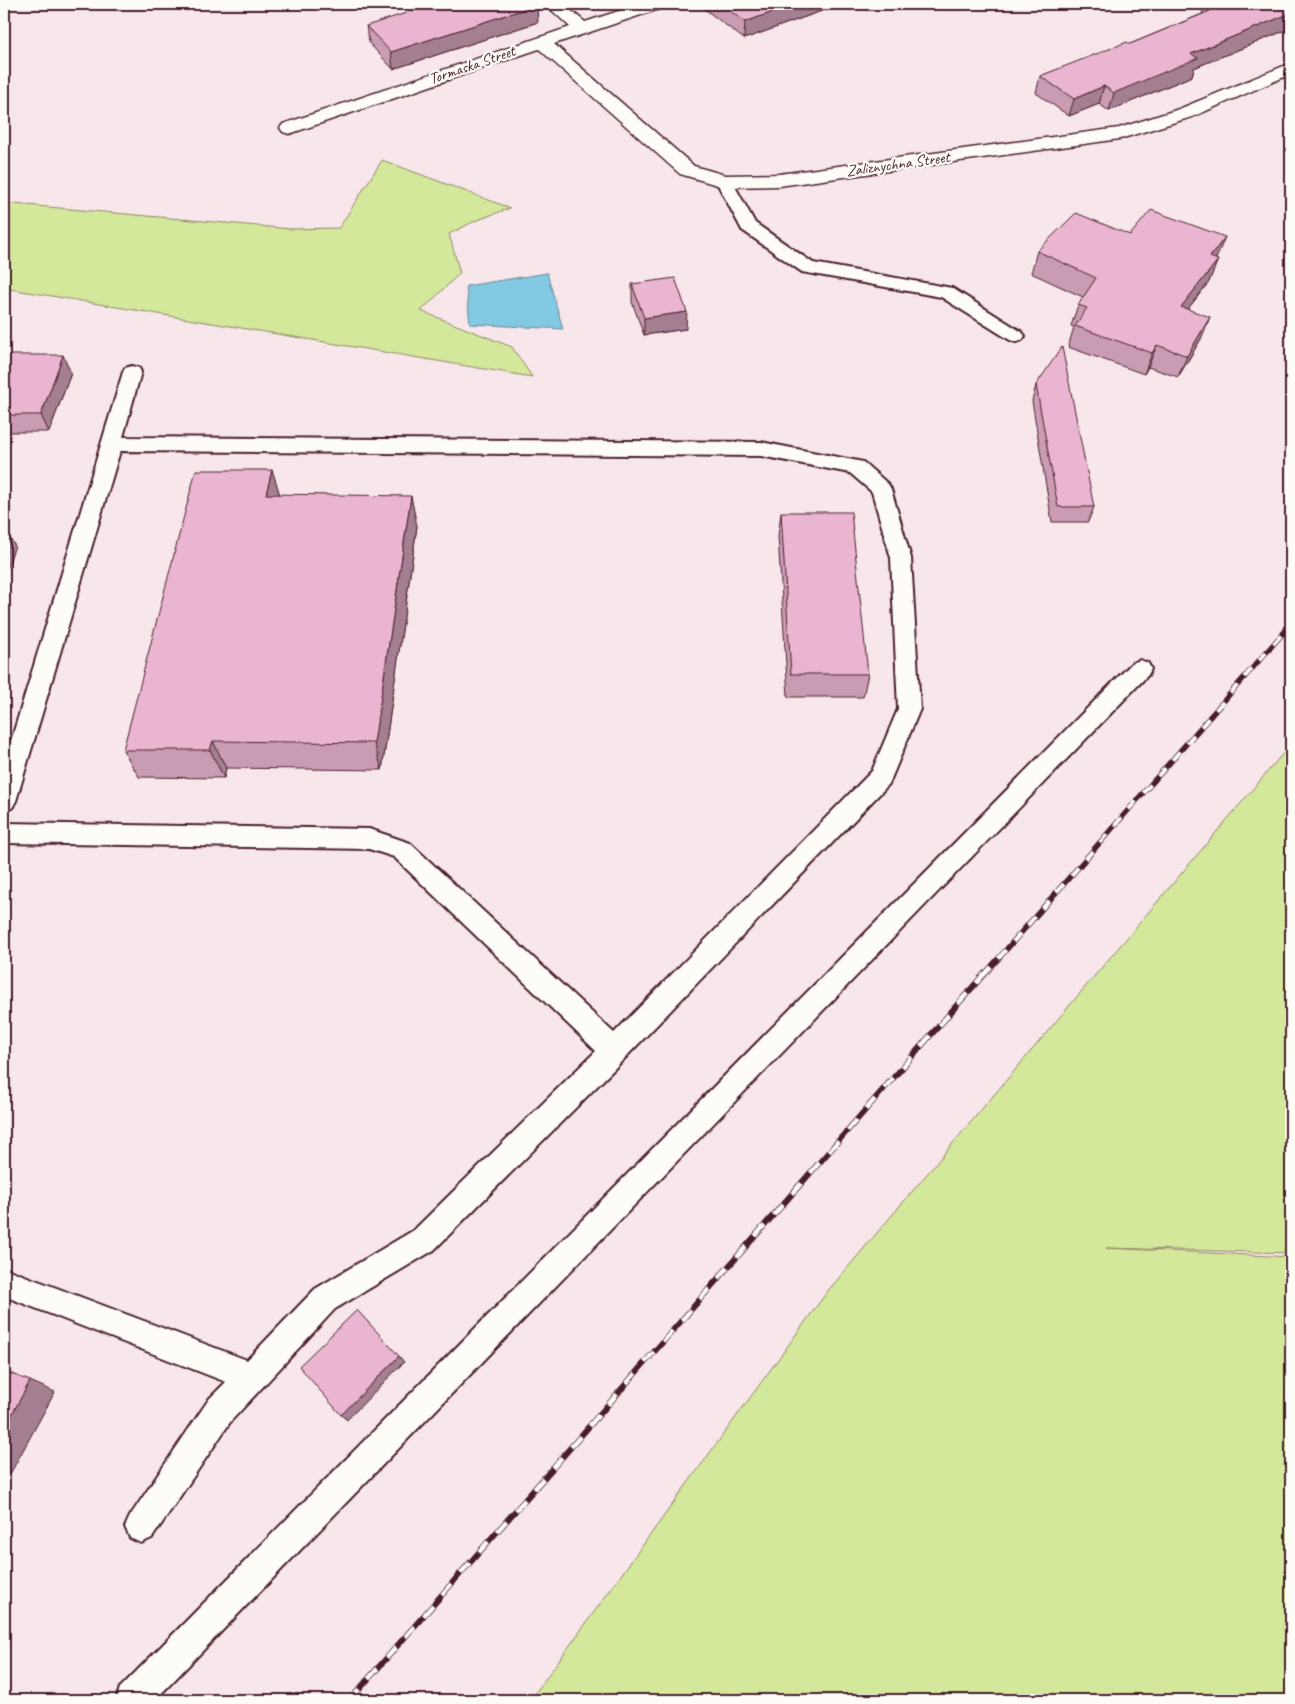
<svg xmlns="http://www.w3.org/2000/svg" width="1295" height="1704" viewBox="0 0 1295 1704" font-family="Caveat,sans-serif">
<rect width="100%" height="100%" fill="#f7e7eb"/>
<filter id="ink" filterUnits="userSpaceOnUse"><feTurbulence type="fractalNoise" baseFrequency=".02" numOctaves="2"/><feDisplacementMap in="SourceGraphic" scale="10" xChannelSelector="R" yChannelSelector="G"/><feConvolveMatrix kernelMatrix="1 2 1 2 8 2 1 2 1" color-interpolation-filters="sRGB"/></filter>
<g filter="url(#ink)">
<path fill="#d4e89c" stroke="#8f8464" d="M382,160L510,208L475,221L449,234L460,273L421,311L512,347L532,377L4,288V203L291,229L339,228Z
M1291,744V1253L1106,1248L1291,1257V1700H530L827,1292Z"/>
<path fill="#82cae3" stroke="#6c8699" d="M547,273L563,329L470,324L466,286Z"/>
<g fill="none" stroke-linecap="round" stroke-linejoin="round">
<g stroke="#4a1f2b" stroke-width="4">
<path id="lane" d="M724,176L730,178L732,181L755,223L813,263L952,288L1022,332L1025,336L1022,340L1016,342L1010,340L941,297L802,272L742,230L716,181L718,178Z
M132,366L139,368L141,372L123,437L761,442L863,462L888,484L891,489L911,558L920,709L889,784L623,1060L434,1250L335,1309L231,1421L152,1538L141,1543L130,1538L125,1527L130,1516L209,1399L226,1382L4,1296V1268L247,1360L315,1289L414,1230L596,1051L394,857L369,849L4,843V823L369,829L410,843L614,1033L872,771L898,709L891,558L872,492L850,473L761,456L120,451L16,801L12,808L4,811V764L123,372L125,368Z
M1140,660L1148,663L1151,669L1148,675L155,1700H116L120,1688L1132,663Z"/>
</g>
<g stroke="#4a1f2b" stroke-width="3">
<path id="street" d="M545,4H563L585,22L640,4H664L662,8L554,44L694,166L725,175L779,174L1119,128L1179,109L1291,63V74L1192,117L1120,139L779,186L724,187L680,174L539,49L295,132L289,134L283,132L280,128L283,124L570,27Z"/>
</g>
<use href="#lane" fill="#fdfcf7" fill-rule="evenodd"/>
<use href="#street" fill="#fdfcf7" fill-rule="evenodd"/>
<g stroke="#4a1f2b" stroke-width="5.5">
<path id="rail-far1" d="M984,975L1291,624"/>
</g>
<g stroke="#4a1f2b" stroke-width="6">
<path id="rail" d="M350,1700L985,973"/>
</g>
<use href="#rail-far1" stroke="#fdfcf7" stroke-width="4" stroke-dasharray="11" stroke-linecap="butt"/>
<use href="#rail" stroke="#fdfcf7" stroke-width="4.5" stroke-dasharray="14" stroke-linecap="butt"/>
</g>
<path fill="#c99cb3" stroke="#4a1f2b" d="M698,4H841L744,39Z
M1291,4V28L1194,68L1192,76L1109,111L1099,104L1069,116L1036,93L1040,76L1130,44L1202,14L1204,8Z
M538,22L393,69L369,43L366,26Z
M1130,235L1216,259L1209,282L1187,310L1201,339L1178,377L1148,367L1144,374L1068,347L1074,327L1071,326L1078,305L1083,297L1031,273L1037,251Z
M632,284L686,329L644,335L632,302Z
M4,355L71,373L49,432H4Z
M1036,385L1094,507L1088,522H1052L1032,401Z
M272,470L279,494L417,526L382,770L226,768L224,778L139,777L123,750Z
M781,512L868,674L863,697H788L778,536Z"/>
<path fill="#a47f92" stroke="#4a1f2b" d="M795,4H841L744,39L745,22Z
M537,5L538,22L393,69L391,52Z
M1291,13V28L1194,68L1192,76L1109,111L1114,93L1191,54Z
M1104,86L1099,104L1069,116L1074,99Z
M1225,237L1216,259L1201,279L1210,257Z
M1218,260L1209,282L1172,329L1181,307Z
M687,312L686,329L644,335V318Z
M1210,317L1201,339L1178,377L1187,356Z
M1157,345L1148,367L1144,374L1152,353Z
M63,355L71,373L49,432L41,415Z
M272,470L282,501L266,494Z
M411,496L417,526L382,770L374,743Z
M5,530L15,546L4,577V534Z
M213,741L226,768L224,778L210,750Z
M399,1356L404,1362L347,1420L341,1415Z
M30,1381L55,1392L4,1485V1429Z"/>
<path fill="#eab5d0" stroke="#4a1f2b" d="M434,4H536L537,5L391,52L366,26Z
M721,4H795L745,22Z
M1213,4H1291V13L1191,54L1198,58L1114,93L1104,86L1074,99L1040,76L1127,42L1130,44L1210,11L1204,8Z
M1151,210L1225,237L1210,257L1218,260L1181,307L1210,317L1187,356L1157,345L1152,353L1075,326L1087,308L1078,305L1096,278L1037,251L1076,213L1130,235Z
M675,278L687,312L644,318L632,284Z
M1062,347L1094,507H1058L1036,385Z
M4,355H63L41,415H4Z
M196,470H272L266,494L411,496L374,743L213,741L210,750H123Z
M781,512H851L868,674H791Z
M357,1310L399,1356L341,1415L299,1366Z
M4,1371L30,1381L4,1429Z"/>
</g>
<g text-anchor="middle" dominant-baseline="central" stroke-width="4.5" stroke-linejoin="round" paint-order="stroke">
<g font-size="16" fill="#4a1f2b" stroke="#fdfcf7">
<text transform="translate(472 65) rotate(-19)">Tormaska Street</text>
<text transform="translate(898 164) rotate(-8)">Zaliznychna Street</text>
</g>
</g>
<rect width="1295" height="1704" fill="none" stroke="#fdfcf7" stroke-width="20"/>
<rect x="10" y="10" width="1275" height="1684" fill="none" stroke="#4a1f2b" stroke-width="2" filter="url(#ink)"/>
</svg>
